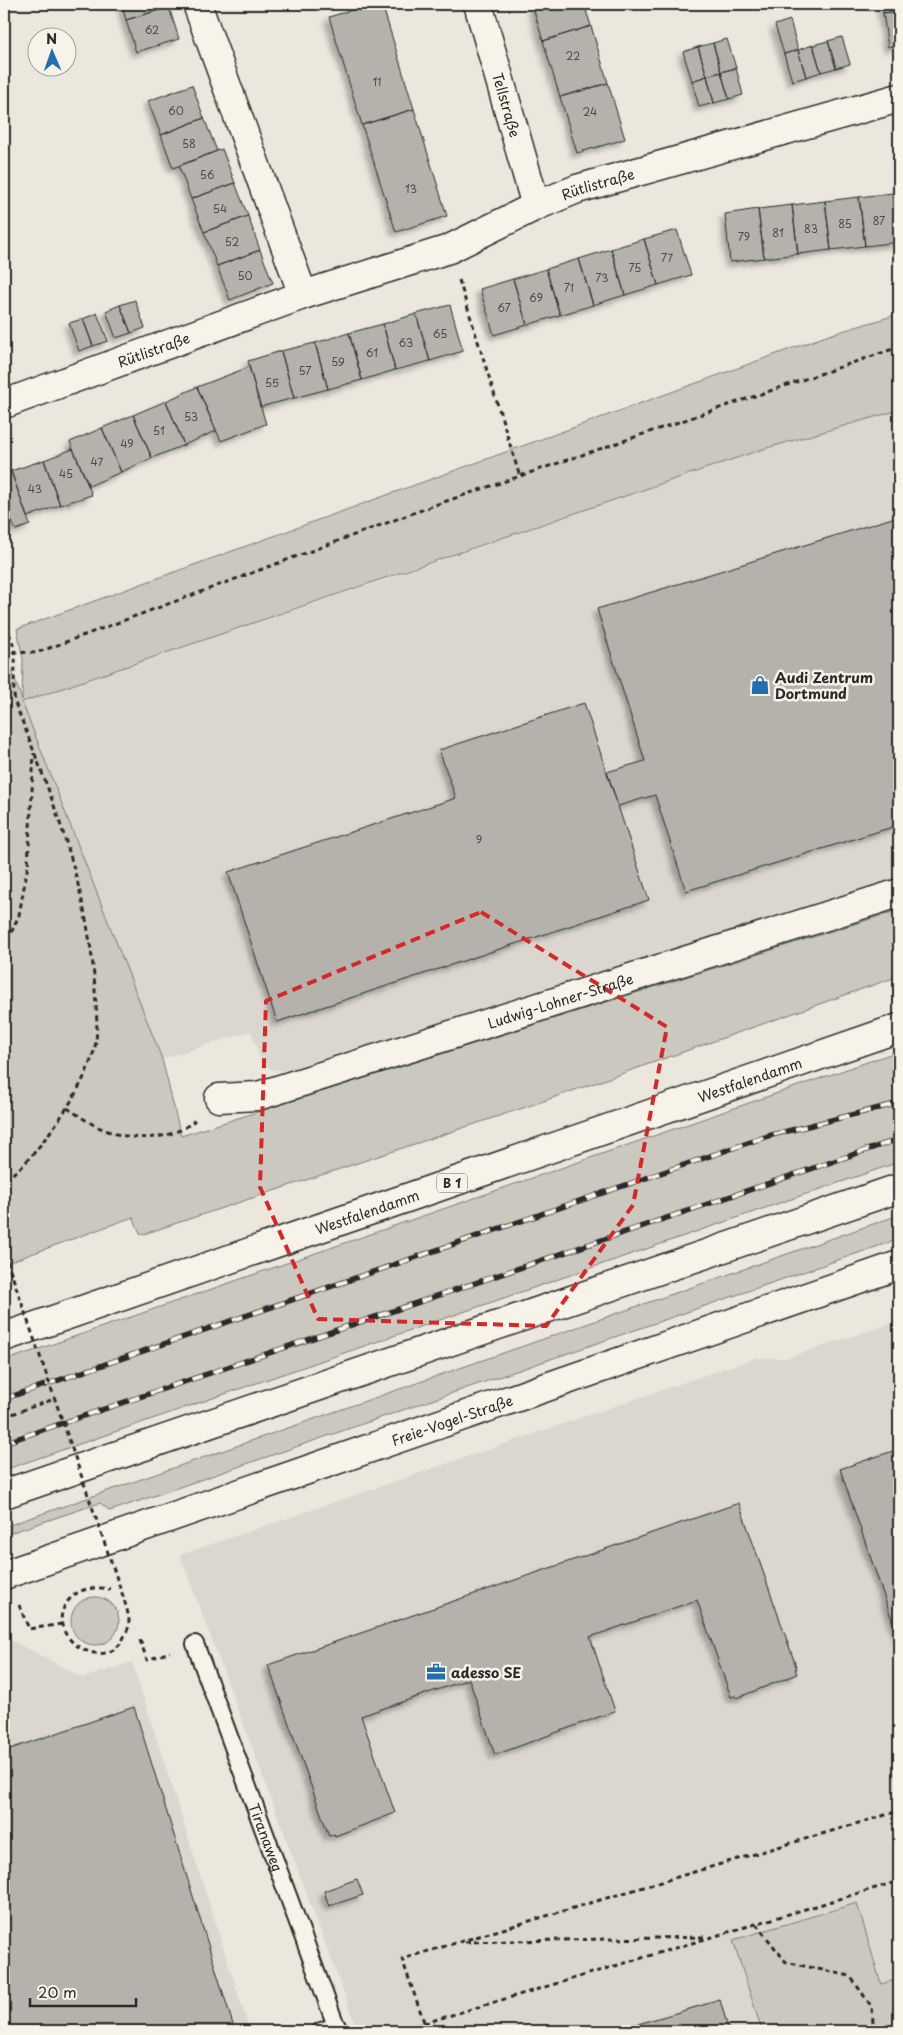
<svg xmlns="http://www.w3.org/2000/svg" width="903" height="2035" viewBox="0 0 903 2035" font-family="'Playpen Sans',sans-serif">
<defs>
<filter id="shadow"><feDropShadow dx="-4.5" dy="4.5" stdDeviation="2.5" flood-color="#0004"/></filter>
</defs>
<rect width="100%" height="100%" fill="#ebe7dd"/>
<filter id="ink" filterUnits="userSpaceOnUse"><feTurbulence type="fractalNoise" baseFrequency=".02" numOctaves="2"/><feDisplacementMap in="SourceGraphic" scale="10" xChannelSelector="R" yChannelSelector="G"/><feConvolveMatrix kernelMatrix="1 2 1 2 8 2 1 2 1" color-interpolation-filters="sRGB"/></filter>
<g filter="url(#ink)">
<path fill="#dbd7ce" d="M899,410V877L284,1071L273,1070L262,1064L251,1031L162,1059L22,702L387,579L760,450Z
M899,1321V2031H358L180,1555L755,1358H786Z
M13,1641L83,1678L132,1662L250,2031H4V1644Z"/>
<path fill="#cbc8bf" stroke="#7b7a75" d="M899,314V410L760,450L22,702L162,1059L181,1136L899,910V976L538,1103L141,1235L133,1217L4,1264V647L22,700L23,659L17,629L829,335Z
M899,1051V1162L4,1470V1361Z
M899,1215V1239L110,1511L100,1503L4,1535V1527Z
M71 1621a24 24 0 1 1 48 0a24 24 0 1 1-48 0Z
M857,1903L881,1984L899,1979V2031H762L733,1940Z"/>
<path fill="#b5b2ab" stroke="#2b2b2b" filter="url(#shadow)" d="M122,4H168L169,7L126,20Z
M372,4H382L414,109L362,125L329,17Z
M532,4H584L591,26L543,41Z
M882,4H899V11L883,13Z
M169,7L179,39L136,52L126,20Z
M899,11V45L888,47L883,13Z
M790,20L798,50L784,54L775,25Z
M591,26L608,83L560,97L543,41Z
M842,37L850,64L836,68L828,41Z
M727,39L736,68L721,72L713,43Z
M828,41L836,68L821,72L813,45Z
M713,43L721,72L707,76L698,47Z
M813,45L821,72L806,77L798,50Z
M698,47L707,76L692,81L683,52Z
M798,50L806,77L792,81L784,54Z
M736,68L743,95L729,99L721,72Z
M721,72L729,99L714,103L707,76Z
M707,76L714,103L699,107L692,81Z
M608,83L625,139L577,153L560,97Z
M192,85L204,118L161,135L148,101Z
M414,109L447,216L396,232L362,125Z
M204,118L217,151L173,168L161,135Z
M222,149L235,183L191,199L179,166Z
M235,183L248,216L204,232L191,199Z
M899,192V242L893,193Z
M893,193L899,242L865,246L859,197Z
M859,197L865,246L831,250L825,201Z
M825,201L831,250L798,254L792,205Z
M792,205L798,254L764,258L758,209Z
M758,209L764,258L730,262L725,214Z
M248,216L260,250L217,266L204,232Z
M677,230L691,275L658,285L644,239Z
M644,239L658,285L625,295L611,249Z
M611,249L625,295L593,305L579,259Z
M260,250L273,283L230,300L217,266Z
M579,259L593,305L560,315L546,269Z
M546,269L560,315L527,325L513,279Z
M513,279L527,325L494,335L480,289Z
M135,300L145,328L131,333L120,305Z
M120,305L131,333L116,338L106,311Z
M450,305L463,351L430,361L416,314Z
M97,313L108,341L93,346L83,319Z
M416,314L430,361L395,370L383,324Z
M83,319L93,346L79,351L69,323Z
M383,324L395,370L362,380L349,333Z
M349,333L362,380L328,389L315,343Z
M315,343L328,389L294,398L281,351Z
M281,351L294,398L260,407L248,361Z
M249,367L266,424L221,441L197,387Z
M197,387L216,431L184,445L166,401Z
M166,401L184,445L152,458L133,415Z
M133,415L152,458L121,472L102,428Z
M102,428L121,472L89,486L70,442Z
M73,449L92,495L60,505L44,460Z
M44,460L60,505L27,517L11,471Z
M11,471L30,525L16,530L4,507V474Z
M4,507L12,520L4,525Z
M899,516V825L686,891L655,795L618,806L607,772L645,761L597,609Z
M584,703L649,900L277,1022L228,872L456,798L439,750Z
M899,1449V1640L840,1469Z
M739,1503L797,1669H795L797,1674L737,1698L736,1696L731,1697L697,1600L590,1637L615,1711L495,1755L469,1679L361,1716L395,1813L335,1836L334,1834L329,1836L268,1665Z
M134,1707L235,2031H4V1751Z
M357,1879L363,1895L329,1906L324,1891Z
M720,2000L729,2031H614Z"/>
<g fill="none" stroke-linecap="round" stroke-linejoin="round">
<g stroke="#2b2b2b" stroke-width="20">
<g id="service">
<path id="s1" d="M195,1644L338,2031"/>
<path d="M321,2031L337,2026"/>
</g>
</g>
<g stroke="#2b2b2b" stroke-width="31">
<g id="minor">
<path d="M197,4L303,295"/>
<path id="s2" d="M478,4L536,206"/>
<path id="s3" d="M4,404L303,295L449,249L536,206L577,189L899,98"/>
<path id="s4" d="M219,1098L258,1096L899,893"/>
</g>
</g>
<g stroke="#2b2b2b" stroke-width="31">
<g id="tertiary">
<path id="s5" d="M4,1575L899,1265"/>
</g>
</g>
<g stroke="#2b2b2b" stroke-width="31">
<g id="trunk">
<path id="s6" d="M4,1337L899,1028"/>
<path d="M4,1494L899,1188"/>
</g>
</g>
<path stroke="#2b2b2b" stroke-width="3" stroke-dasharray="5 4" stroke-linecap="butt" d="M459,280L520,477
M4,625C24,655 10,673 15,703C52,797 89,889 95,990C96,1010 99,1032 94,1051C86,1078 70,1105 53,1128C39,1147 25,1167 4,1180
M4,656L14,652L36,653L435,505L899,347
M4,949L19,915L28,865L34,753
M67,1108C80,1116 93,1126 108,1131C135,1142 174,1140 195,1120
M4,1417L54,1399
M19,1605L29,1629L62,1624
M140,1640L147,1660L170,1652
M756,1924L786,1962L850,1976L872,2007L873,2023L879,2031
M465,1942L704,1937
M424,2022L402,1959L899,1811
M398,2031L899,1881"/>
<use href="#service" stroke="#f7f3e8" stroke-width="16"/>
<use href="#minor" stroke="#f7f3e8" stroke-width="28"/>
<use href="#tertiary" stroke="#f7f3e8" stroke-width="28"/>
<use href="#trunk" stroke="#f7f3e8" stroke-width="28"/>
<g stroke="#2b2b2b" stroke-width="5.5">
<path id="rail" d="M4,1399L768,1136L899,1103
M4,1443L899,1139"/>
</g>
<use href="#rail" stroke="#f7f3e8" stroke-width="4" stroke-dasharray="11" stroke-linecap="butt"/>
<path stroke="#2b2b2b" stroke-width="3" stroke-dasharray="5 4" stroke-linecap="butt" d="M4,1252L124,1599C126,1607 129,1615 129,1622C130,1627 126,1632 124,1637C107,1677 40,1636 68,1601C79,1587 95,1587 110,1589"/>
</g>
</g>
<path fill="none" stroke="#d62828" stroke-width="4" stroke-dasharray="10 6" stroke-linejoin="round" d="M481,912L667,1027L633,1205L546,1326L318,1319L260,1187L266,1001Z"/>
<defs>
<g id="shop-bare" transform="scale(1.5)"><path d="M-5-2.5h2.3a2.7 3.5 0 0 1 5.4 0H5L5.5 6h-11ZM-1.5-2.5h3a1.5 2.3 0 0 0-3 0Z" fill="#1f6fb2" stroke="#f7f3e8" stroke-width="2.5" paint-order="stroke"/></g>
<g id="office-bare" transform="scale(1.5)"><path d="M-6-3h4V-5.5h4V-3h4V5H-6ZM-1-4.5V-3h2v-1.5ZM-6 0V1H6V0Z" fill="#1f6fb2" stroke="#f7f3e8" stroke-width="2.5" paint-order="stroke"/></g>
</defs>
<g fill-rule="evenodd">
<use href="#shop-bare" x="760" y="685"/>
<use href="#office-bare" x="436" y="1672"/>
</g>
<g text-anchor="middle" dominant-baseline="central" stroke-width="5" stroke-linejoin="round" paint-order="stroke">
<g font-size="11" fill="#4e4d4b">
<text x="152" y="29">62</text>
<text x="573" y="55">22</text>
<text x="377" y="81">11</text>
<text x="176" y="110">60</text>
<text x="590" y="111">24</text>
<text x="189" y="143">58</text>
<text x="207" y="174">56</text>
<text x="411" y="188">13</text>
<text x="220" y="208">54</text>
<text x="879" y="220">87</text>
<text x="845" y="223">85</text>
<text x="811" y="228">83</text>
<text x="778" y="232">81</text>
<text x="744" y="236">79</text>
<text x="232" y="241">52</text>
<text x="667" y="257">77</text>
<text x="635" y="267">75</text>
<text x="245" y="275">50</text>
<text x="602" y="277">73</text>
<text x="569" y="287">71</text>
<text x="536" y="297">69</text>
<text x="504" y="307">67</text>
<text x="440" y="333">65</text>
<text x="406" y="342">63</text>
<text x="372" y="352">61</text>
<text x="338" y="361">59</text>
<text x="305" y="370">57</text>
<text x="272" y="382">55</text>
<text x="191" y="416">53</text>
<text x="159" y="430">51</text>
<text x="127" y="443">49</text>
<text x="97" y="461">47</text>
<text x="66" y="473">45</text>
<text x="35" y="488">43</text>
<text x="479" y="839">9</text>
</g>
<rect fill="#f7f3e8" stroke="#686764" stroke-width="1" x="437" y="1173.5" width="30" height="19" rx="4"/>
<g font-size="12" font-weight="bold" fill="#2b2b2b">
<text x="452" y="1183">B 1</text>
</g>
<g font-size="14" fill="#2b2b2b" stroke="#f7f3e8">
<text stroke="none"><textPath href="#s2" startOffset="105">Tellstraße</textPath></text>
<text stroke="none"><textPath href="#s3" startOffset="634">Rütlistraße</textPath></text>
<text stroke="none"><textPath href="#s3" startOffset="159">Rütlistraße</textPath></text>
<text stroke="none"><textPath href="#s4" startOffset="356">Ludwig-Lohner-Straße</textPath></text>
<text stroke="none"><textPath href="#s6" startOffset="789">Westfalendamm</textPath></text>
<text stroke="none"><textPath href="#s6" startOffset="384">Westfalendamm</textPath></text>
<text stroke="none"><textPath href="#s5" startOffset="474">Freie-Vogel-Straße</textPath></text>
<text stroke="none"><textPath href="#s1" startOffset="206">Tiranaweg</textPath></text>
</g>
<g font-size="14" font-weight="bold" fill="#2b2b2b" stroke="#f7f3e8" text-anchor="start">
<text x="775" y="677">Audi Zentrum<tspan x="775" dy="16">Dortmund</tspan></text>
<text x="451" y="1672">adesso SE</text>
</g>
</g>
<rect width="903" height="2035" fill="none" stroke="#f7f3e8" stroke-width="20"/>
<rect x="10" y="10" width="883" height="2015" fill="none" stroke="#2b2b2b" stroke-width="2" filter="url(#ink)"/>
<g transform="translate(52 52) rotate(358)"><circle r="24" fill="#f7f3e8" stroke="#a5a39c"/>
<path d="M0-4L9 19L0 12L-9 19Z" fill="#1f6fb2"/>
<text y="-8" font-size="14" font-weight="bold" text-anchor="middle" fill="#2b2b2b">N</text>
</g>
<path d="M30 1998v8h106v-8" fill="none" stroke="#2b2b2b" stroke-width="2.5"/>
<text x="38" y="1998" font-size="15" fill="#2b2b2b" stroke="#f7f3e8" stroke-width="4" paint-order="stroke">20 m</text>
</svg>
